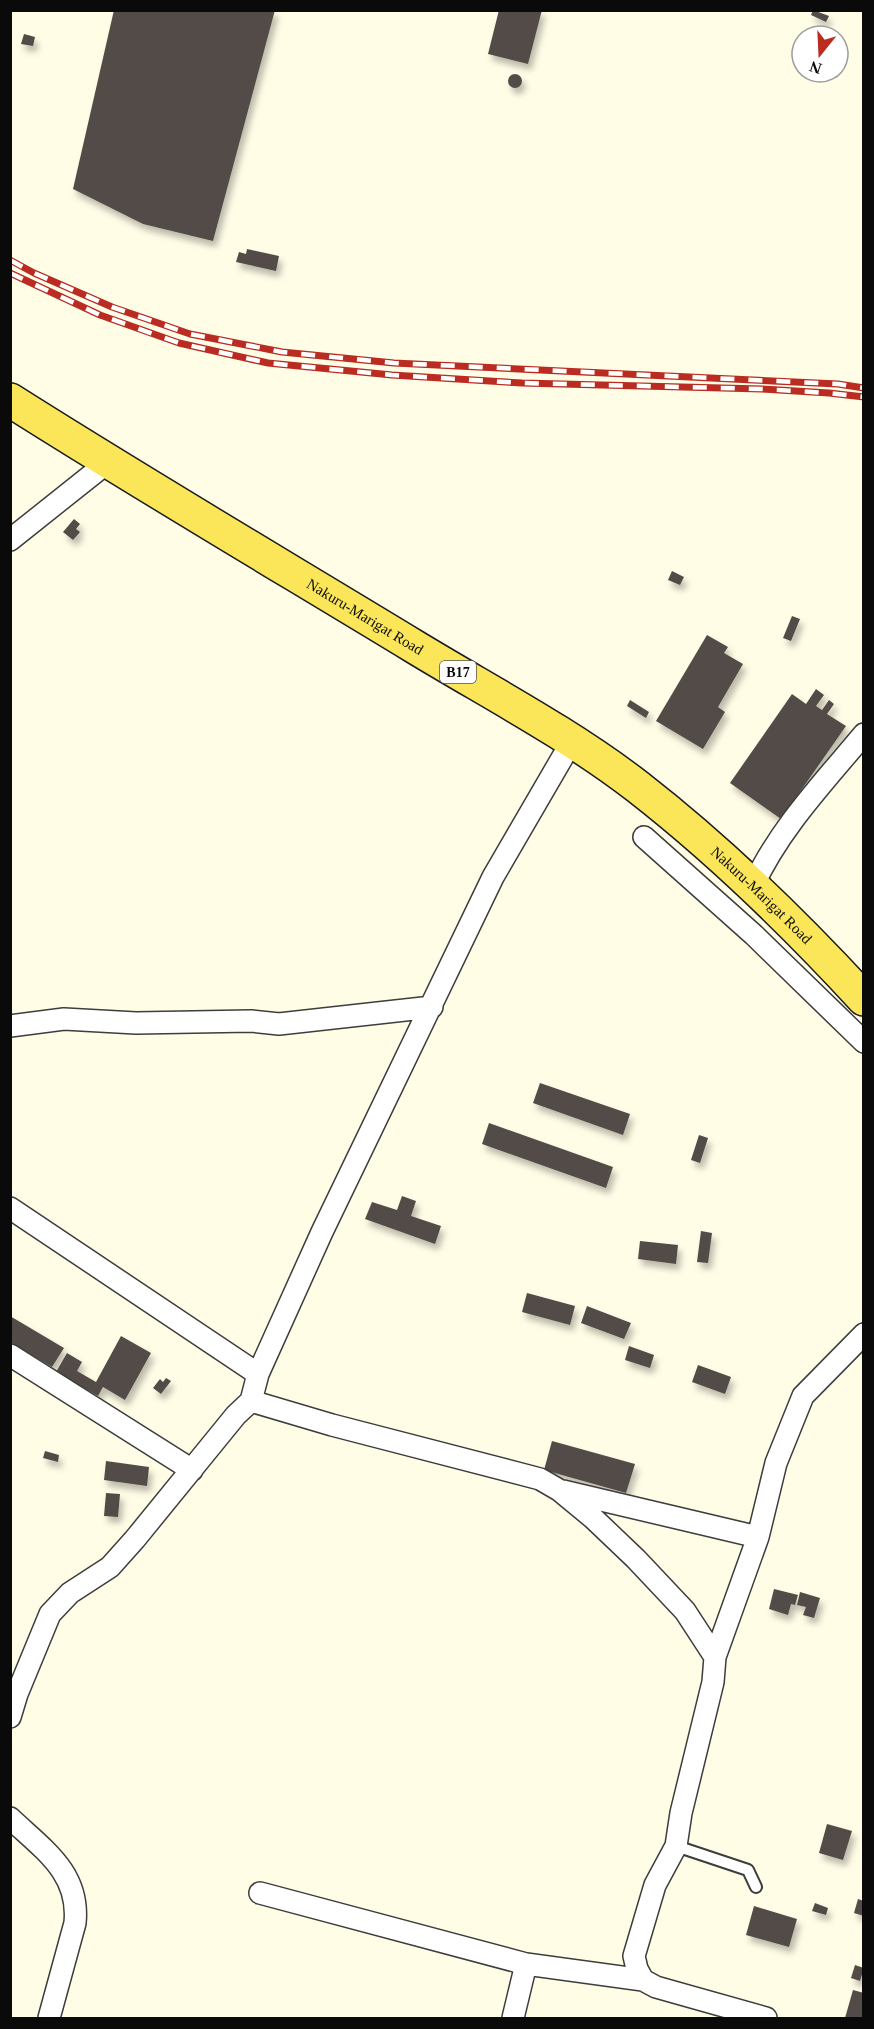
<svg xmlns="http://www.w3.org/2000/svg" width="874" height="2029" viewBox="0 0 874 2029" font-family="'Times New Roman',serif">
<defs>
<filter id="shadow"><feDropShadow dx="3.5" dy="6" stdDeviation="3" flood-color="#0004"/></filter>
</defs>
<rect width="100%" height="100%" fill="#fffde6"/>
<path fill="#524c46" filter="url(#shadow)" d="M114,10H275L213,241L143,224L73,189Z
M499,10H542L528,64L488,54Z
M813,10L829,16L826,22L811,15Z
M24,34L35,37L33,46L21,44Z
M508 81a7 7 0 1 1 14 0a7 7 0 1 1-14 0Z
M247,249L279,256L276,271L236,262L239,252L246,254Z
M74,519L80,524L76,529L80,532L73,540L63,532Z
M672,571L684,577L680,585L668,580Z
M792,616L800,619L791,641L783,638Z
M707,635L728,647L724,653L743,664L718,707L725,712L703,749L656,721Z
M816,689L824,695L816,706L822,710L829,700L834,704L827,714L846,726L781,819L730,783L792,694L806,704Z
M630,700L649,712L646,718L627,706Z
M540,1083L630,1114L623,1135L533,1103Z
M489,1123L613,1167L606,1188L482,1144Z
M699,1135L708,1138L700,1163L691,1160Z
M402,1196L416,1201L411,1216L441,1226L435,1244L365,1219L372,1202L397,1210Z
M701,1231L712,1233L708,1263L697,1262Z
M640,1241L678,1245L676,1264L638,1259Z
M527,1293L575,1306L570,1325L522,1312Z
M587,1306L631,1323L624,1339L581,1323Z
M10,1316L64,1348L52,1367L10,1342Z
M121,1336L151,1353L125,1400L103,1387L98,1396L56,1372L67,1353L82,1362L77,1371L96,1382Z
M629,1346L654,1355L650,1368L625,1360Z
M698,1365L731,1377L725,1394L692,1382Z
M166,1378L171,1381L161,1394L153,1388L160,1379L163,1382Z
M552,1441L635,1464L626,1493L544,1470Z
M45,1451L59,1455L58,1462L43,1458Z
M106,1461L149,1467L147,1486L104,1480Z
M106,1493L120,1494L118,1517L104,1516Z
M774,1589L798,1595L795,1605L791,1604L788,1615L769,1609Z
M800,1592L820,1598L814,1618L803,1615L806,1607L797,1605Z
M827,1824L852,1831L843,1860L819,1853Z
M858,1899L864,1901V1916L854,1913Z
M815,1903L828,1908L826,1915L812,1911Z
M754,1906L797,1919L789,1947L746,1935Z
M855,1965L864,1968L860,1981L851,1978Z
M853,1990L864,1993V2018H845Z"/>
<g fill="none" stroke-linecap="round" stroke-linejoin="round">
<g stroke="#3d3d3d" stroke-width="14">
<path id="service" d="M676,1846L748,1870L756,1887"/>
</g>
<g stroke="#3d3d3d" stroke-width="24">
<path id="minor" d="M10,540L108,462
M644,837L754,935L864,1042
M753,886C779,829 824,782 864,734
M10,1026L64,1019L136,1023L251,1021L279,1024L432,1007
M10,1208L258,1374
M10,1355L192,1470
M251,1401L332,1425L540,1479L559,1490L593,1518L636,1559L685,1611L715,1657L713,1682L681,1813L676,1846L655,1885L634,1956L637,1969L643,1980L656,1987L766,2018
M563,1491L758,1537
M715,1657L758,1537L776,1463L803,1396L864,1334
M10,1717L17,1694L50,1614L70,1593L110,1567L135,1539L236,1415L251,1401L258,1374L322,1232L493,877L572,741
M10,1818C44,1850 80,1873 75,1923L49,2018
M260,1893L526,1964L643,1980
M513,2018L526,1964"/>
</g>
<g stroke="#1b1b1b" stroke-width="36">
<g id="primary">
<path id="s1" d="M10,400C144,485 280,565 415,647C489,692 568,733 638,787C719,850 794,923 864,999"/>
</g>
</g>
<use href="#service" stroke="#fff" stroke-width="10"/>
<use href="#minor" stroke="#fff" stroke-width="21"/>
<use href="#primary" stroke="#fbe65a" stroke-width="33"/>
<g stroke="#ba2b21" stroke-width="7">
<path id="rail" d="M10,260L34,273L112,307L190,334L282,352L394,363L838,384L864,388
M10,273L100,315L179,343L268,363L392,375L522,383L762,389L829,393L864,397"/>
</g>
<use href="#rail" stroke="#fff" stroke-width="4.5" stroke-dasharray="14" stroke-linecap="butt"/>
</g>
<g text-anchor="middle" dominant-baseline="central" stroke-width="6" stroke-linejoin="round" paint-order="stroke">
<rect fill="#fff" stroke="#545454" stroke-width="1.5" x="440" y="661" width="36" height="22" rx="4.5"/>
<g font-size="14" font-weight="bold" fill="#0a0a0a">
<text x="458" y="672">B17</text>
</g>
<g font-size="15" fill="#0a0a0a" stroke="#fff">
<text stroke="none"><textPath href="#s1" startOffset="416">Nakuru-Marigat Road</textPath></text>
<text stroke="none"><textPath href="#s1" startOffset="902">Nakuru-Marigat Road</textPath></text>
</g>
</g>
<rect width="874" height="2029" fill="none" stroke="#0a0a0a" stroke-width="24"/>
<g transform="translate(820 54) rotate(198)"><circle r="28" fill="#ffffff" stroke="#9d9d9d" stroke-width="1.5"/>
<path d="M0-4.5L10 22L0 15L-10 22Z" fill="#ba2b21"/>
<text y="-9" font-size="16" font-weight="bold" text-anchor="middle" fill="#0a0a0a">N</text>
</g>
</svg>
